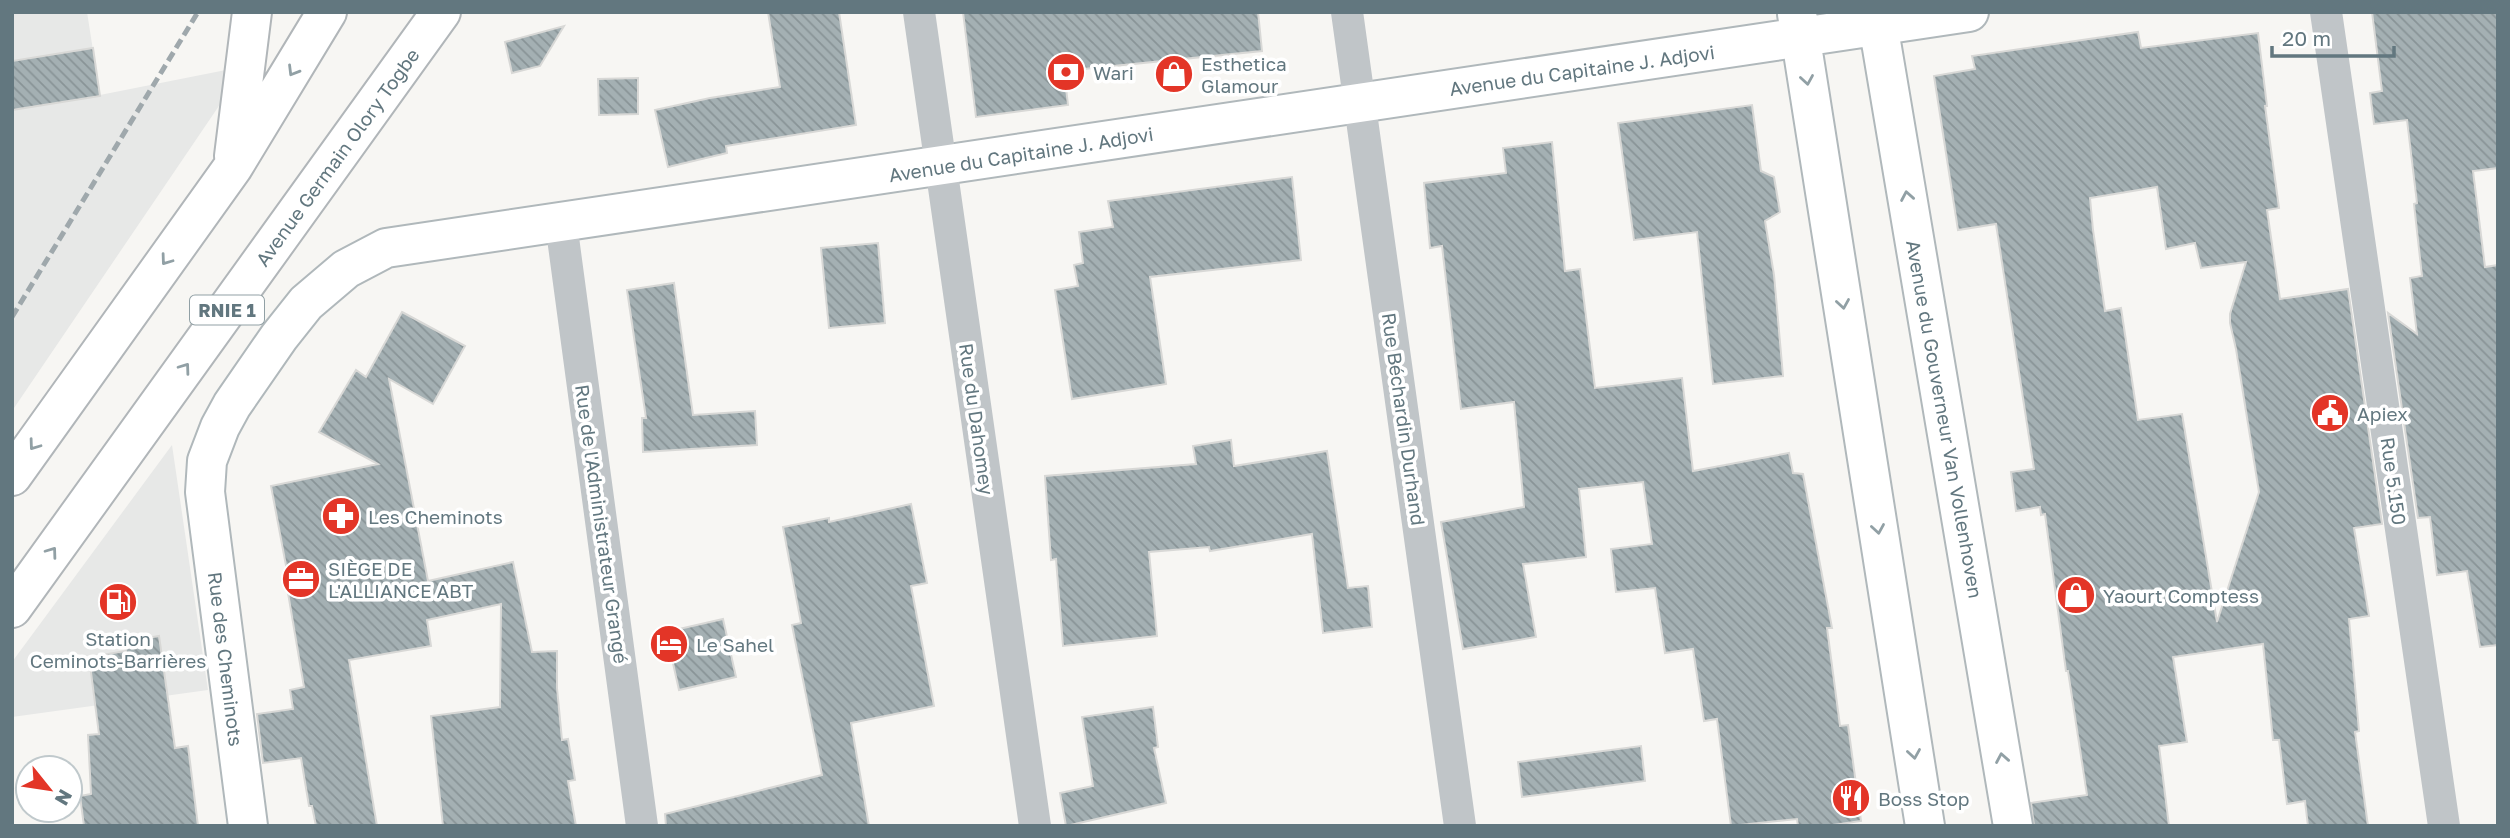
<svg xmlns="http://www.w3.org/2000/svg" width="2510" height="838" viewBox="0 0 2510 838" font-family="'Golos Text',sans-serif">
<defs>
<pattern id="building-back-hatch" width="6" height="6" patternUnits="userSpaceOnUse" patternTransform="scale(1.75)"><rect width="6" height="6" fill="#a4b0b3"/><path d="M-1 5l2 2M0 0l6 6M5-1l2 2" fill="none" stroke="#899497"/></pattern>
</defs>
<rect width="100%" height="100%" fill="#f7f6f3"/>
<path fill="#e7e8e7" d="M12,12H87L100,95L246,66L12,411Z
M172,445L208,690L12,717V662Z"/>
<path fill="url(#building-back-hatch)" stroke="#d8d8d6" stroke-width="2" fill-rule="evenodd" d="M768,12H839L856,125L726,146L727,153L668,167L655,110L710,98L780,87Z
M963,12H1258L1262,51L1064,71L1068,105L976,117Z
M2372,12H2498V168L2473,171L2485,267L2498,265V645L2480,647L2467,571L2437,575L2430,517L2418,518L2388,313L2417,334L2410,278L2422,276L2414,204L2417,203L2407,120L2374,124L2370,93L2382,91Z
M564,26L540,66L512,73L505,42Z
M2138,32L2141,48L2258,33L2267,106H2265L2279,208L2267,210L2280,299L2348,289L2382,524L2354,528L2369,616L2349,619L2359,731L2355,732L2368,826H2308L2305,801L2287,804L2279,740H2273L2263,644L2173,657L2187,742L2159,746L2169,826H2034L2031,803L2087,795L2068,671H2066L2045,514L2041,515L2040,507L2016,511L2011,472L2034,469L1996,224L1958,230L1934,76L1975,69L1972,56ZM2157,187L2166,249L2195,243L2201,268L2246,262L2230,314V323L2236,349L2259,492L2217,622L2182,414L2138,420L2121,308L2105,311L2093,230L2090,198Z
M93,48L100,96L12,110V61Z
M638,78V114L599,115L598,79Z
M1752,105L1761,171L1774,177L1780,212L1765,221L1774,275L1783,376L1713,384L1697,232L1634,240L1618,123Z
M1552,142L1565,271L1580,269L1595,388L1682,378L1693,471L1789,453L1793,473L1803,474L1832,628H1827L1840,726L1848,725L1861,821L1826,826H1798L1797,819L1731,826L1717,719L1704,721L1693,649L1665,653L1655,588L1616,592L1611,549L1652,544L1643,482L1579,489L1586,557L1523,564L1536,637L1463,649L1441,522L1524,507L1514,402L1461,409L1442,246L1430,248L1424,183L1506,173L1503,148Z
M1292,177L1301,260L1150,277L1166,384L1072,399L1055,290L1078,286L1074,265L1083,263L1079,232L1113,227L1108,201Z
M878,243L885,323L829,328L821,248Z
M674,283L693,415L755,411L757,445L643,452L642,418H646L627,290Z
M402,312L465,346L433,404L389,379L428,581L513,562L532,652L557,651V688L562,740L568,739L575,780L568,781L576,826H443L431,716L500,707L501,604L427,620L431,646L349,660L377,826H316L312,806H309L301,758L263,763L257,714L293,709L290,690L304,687L288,593L291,592L271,486L378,464L319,432L356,370L366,377Z
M1231,440L1234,466L1327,451L1348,588L1368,586L1372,627L1323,633L1312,534L1210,551L1209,547L1149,552L1157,636L1063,646L1056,559L1051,560L1045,476L1196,464L1193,446Z
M911,504L927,583L911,586L934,706L851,723L869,826H666L665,814L822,775L792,625L801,623L783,527L829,518V522Z
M723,619L736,677L679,690L666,632Z
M159,636L175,748L188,746L198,826H84L80,796L91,794L88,735L99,734L89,657L126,651L124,642Z
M1153,707L1158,747L1154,748L1166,803L1066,826L1060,793L1093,786L1082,717Z
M1641,746L1645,781L1522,797L1518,762Z"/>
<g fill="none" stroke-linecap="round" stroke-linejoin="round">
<g stroke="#b0b8bb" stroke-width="42">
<path id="secondary" d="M1876,12L2013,826
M1797,14L1925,826
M248,826L205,492L207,461L220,427L232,405L279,337L306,303L346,269L386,248L1969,12"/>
</g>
<g stroke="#b1b6b9" stroke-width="42">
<path id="highway" d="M234,156L252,12
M12,476L233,167L327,12
M12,608L441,12"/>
</g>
<path stroke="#c0c5c8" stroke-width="32" d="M919,12L1035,826
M1347,12L1460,826
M2326,12L2444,826
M561,223L642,826"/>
<use href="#secondary" stroke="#fff" stroke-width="38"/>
<use href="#highway" stroke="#fff" stroke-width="38"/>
<path stroke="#9fa8ac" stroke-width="5" stroke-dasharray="10 5" stroke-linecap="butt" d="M12,317L198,12"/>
</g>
<defs><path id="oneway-chevron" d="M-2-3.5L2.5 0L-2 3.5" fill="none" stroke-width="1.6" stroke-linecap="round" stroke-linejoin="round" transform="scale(1.75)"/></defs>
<g stroke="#91a0a5">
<use href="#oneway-chevron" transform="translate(293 71) rotate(121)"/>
<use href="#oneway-chevron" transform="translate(1807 80) rotate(81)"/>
<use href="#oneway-chevron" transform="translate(1907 196) rotate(-100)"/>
<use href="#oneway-chevron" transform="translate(166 260) rotate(126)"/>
<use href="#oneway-chevron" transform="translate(1843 304) rotate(81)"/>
<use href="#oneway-chevron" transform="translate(185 368) rotate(-54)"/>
<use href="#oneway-chevron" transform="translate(34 445) rotate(126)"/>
<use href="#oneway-chevron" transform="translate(1878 529) rotate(81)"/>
<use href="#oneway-chevron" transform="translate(52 552) rotate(-54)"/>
<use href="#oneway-chevron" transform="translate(1914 754) rotate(81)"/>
<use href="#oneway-chevron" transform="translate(2002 758) rotate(-100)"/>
</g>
<defs>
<g id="bank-disc" transform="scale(2.0125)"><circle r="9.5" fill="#e33527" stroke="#fff"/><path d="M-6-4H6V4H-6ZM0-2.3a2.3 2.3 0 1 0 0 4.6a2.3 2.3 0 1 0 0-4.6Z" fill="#fff"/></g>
<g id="shop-disc" transform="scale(2.0125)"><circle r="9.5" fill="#e33527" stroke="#fff"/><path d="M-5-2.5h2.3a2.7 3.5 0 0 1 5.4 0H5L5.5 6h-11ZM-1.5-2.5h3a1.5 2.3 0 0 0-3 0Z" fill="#fff"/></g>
<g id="civic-disc" transform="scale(2.0125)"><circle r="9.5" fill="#e33527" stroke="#fff"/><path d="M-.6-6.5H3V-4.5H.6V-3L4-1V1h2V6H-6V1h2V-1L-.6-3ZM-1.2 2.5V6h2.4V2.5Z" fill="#fff"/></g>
<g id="pharmacy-disc" transform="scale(2.0125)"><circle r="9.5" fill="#e33527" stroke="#fff"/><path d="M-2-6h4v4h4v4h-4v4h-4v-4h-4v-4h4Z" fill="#fff"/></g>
<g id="office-disc" transform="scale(2.0125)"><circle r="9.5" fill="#e33527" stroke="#fff"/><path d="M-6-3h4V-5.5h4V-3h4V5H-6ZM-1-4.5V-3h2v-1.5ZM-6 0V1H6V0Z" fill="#fff"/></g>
<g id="fuel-disc" transform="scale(2.0125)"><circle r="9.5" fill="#e33527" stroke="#fff"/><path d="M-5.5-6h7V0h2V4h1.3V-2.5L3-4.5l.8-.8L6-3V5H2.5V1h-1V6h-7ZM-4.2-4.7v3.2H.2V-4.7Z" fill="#fff"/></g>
<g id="hotel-disc" transform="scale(2.0125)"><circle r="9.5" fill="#e33527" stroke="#fff"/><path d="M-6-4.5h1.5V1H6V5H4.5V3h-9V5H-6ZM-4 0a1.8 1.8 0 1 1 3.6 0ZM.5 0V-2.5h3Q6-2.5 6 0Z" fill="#fff"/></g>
<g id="restaurant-disc" transform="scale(2.0125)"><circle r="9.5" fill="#e33527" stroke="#fff"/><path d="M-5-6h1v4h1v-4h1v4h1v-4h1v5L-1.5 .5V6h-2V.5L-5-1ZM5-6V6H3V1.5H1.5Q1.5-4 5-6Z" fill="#fff"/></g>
</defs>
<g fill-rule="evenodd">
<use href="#bank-disc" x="1066" y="72"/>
<use href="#shop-disc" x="1174" y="74"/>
<use href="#civic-disc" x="2330" y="413"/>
<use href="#pharmacy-disc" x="341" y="516"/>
<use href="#office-disc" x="301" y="579"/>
<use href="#shop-disc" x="2076" y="595"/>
<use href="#fuel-disc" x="118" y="602"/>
<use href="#hotel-disc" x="669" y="644"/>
<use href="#restaurant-disc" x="1851" y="798"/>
</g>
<g text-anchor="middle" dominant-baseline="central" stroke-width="7" stroke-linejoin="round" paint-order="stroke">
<rect fill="#fff" stroke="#91a0a5" stroke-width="2" x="190" y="295.5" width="74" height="29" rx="5"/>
<g font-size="18" font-weight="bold" fill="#62777f">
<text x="227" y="310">RNIE 1</text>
</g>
<g font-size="19" fill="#62777f" stroke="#fff" text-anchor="start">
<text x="1201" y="63">Esthetica<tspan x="1201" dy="22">Glamour</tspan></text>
<text x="1093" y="72">Wari</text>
<text x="2357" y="413">Apiex</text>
<text x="368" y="516">Les Cheminots</text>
<text x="328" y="568">SIÈGE DE<tspan x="328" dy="22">L'ALLIANCE ABT</tspan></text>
<text x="2103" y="595">Yaourt Comptess</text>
<text x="118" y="638" text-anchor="middle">Station<tspan x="118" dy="22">Ceminots-Barrières</tspan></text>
<text x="696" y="644">Le Sahel</text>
<text x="1878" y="798">Boss Stop</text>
</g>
<g font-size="19" fill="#62777f" stroke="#fff">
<text transform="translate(1582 70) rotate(-8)">Avenue du Capitaine J. Adjovi</text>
<text transform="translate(1021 154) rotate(-9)">Avenue du Capitaine J. Adjovi</text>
<text transform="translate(337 157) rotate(-54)">Avenue Germain Olory Togbe</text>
<text transform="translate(977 419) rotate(82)">Rue du Dahomey</text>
<text transform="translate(1404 419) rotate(82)">Rue Béchardin Durhand</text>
<text transform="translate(1945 419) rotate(80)">Avenue du Gouverneur Van Vollenhoven</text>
<text transform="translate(2394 481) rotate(82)">Rue 5.150</text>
<text transform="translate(602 524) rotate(82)">Rue de l'Administrateur Grangé</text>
<text transform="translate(226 659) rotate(83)">Rue des Cheminots</text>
</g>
</g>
<rect width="2510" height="838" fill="none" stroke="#62777f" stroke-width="28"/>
<g transform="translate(49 789) rotate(120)"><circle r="33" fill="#ffffff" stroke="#c0c9cc" stroke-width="2"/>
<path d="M0-5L12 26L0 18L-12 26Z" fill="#e33527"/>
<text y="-10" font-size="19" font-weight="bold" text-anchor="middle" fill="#62777f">N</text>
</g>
<path d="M2272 46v10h122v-10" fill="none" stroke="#62777f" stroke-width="3.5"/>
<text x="2282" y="46" font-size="21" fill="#62777f" stroke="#ffffff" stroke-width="5" paint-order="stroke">20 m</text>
</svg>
